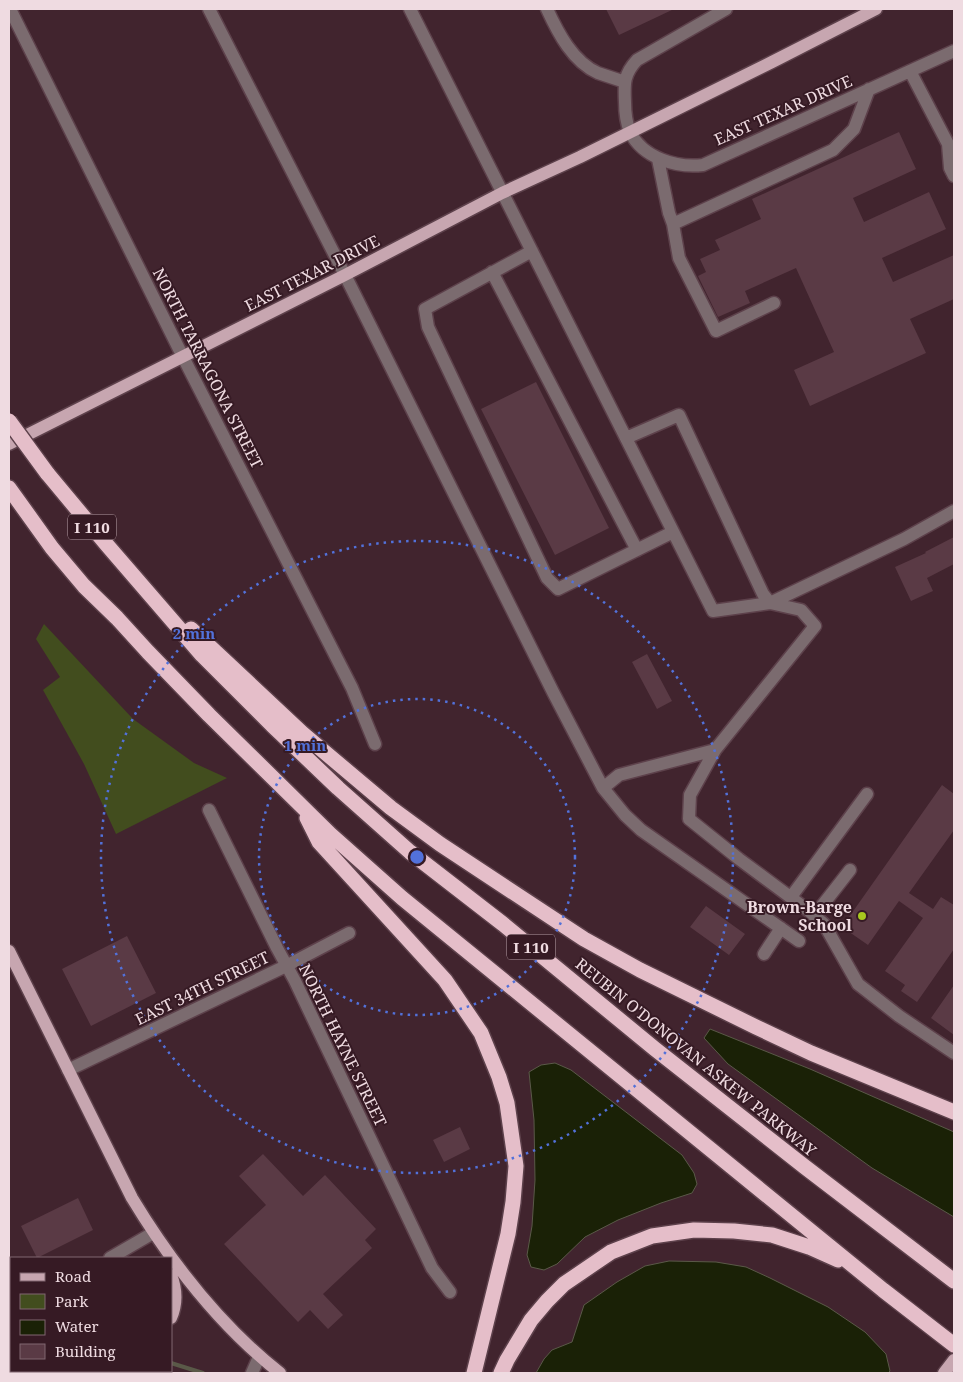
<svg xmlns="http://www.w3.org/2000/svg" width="963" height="1382" viewBox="0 0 963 1382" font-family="'Noto Serif',serif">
<rect width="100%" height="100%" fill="#41242e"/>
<path fill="#424d1e" d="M44,624L133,719L194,763L227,778L116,834L84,764L43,690L60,677L36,639Z"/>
<path fill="#1a2106" stroke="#5a5948" d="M710,1029L810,1069L954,1132V1217L872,1168L728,1064L704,1038Z
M555,1063L571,1070L682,1155L694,1173L697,1184L692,1193L661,1203L618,1220L585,1237L557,1264L544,1270L531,1267L527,1255L532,1226L535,1180L534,1120L529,1072L541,1065Z
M669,1261L716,1262L746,1267L770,1278L828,1307L865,1332L886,1354L890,1371L888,1373H536L544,1359L552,1350L572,1342L584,1305L617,1282L645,1266Z"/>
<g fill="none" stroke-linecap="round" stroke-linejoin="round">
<path stroke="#5a5948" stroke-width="4" d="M171,1363L203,1373"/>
</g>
<path fill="#5a3a45" d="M606,9H674L619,35Z
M899,132L916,169L853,198L864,222L929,192L946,229L882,258L893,282L954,255V299L910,319L926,353L810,406L794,370L834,352L796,268L745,291L750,303L718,317L698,276L706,272L700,259L720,250L715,240L761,219L752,199Z
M536,382L609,528L555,555L481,409Z
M954,537V564L927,578L933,591L911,601L895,567L926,553L925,552Z
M647,654L672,701L657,709L632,662Z
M942,785L954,794V830L909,893L933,909L941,897L954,905V949L917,1002L901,991L905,985L885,971L923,918L899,901L868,945L842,927Z
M706,906L745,934L729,955L690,927Z
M127,936L156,993L91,1026L62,969Z
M954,985V1035L931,1018Z
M460,1127L470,1149L444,1162L433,1140Z
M263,1154L303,1196L325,1175L376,1229L365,1240L372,1248L323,1294L343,1315L328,1329L310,1310L298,1322L224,1244L266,1205L239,1176Z
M78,1198L93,1230L37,1258L21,1226Z"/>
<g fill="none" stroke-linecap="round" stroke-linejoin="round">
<g stroke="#5d414b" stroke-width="15">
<path id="minor" d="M10,9L183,357L352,688L375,744
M209,9L345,275L553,692L603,788L625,815L641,830L799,941
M410,9L713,611L770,603L801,610L815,626L715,750L619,775L603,788
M547,9C558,33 573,62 598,73C607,76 616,79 625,82
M726,9L637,60C624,74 624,83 625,102C625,112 626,122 630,132C643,158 676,168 703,165L954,51
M910,71L948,144L950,168L954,176
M658,159L669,213L673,224L833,150L854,129L869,89
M673,224L679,258L716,331L774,303
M532,251L425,309L428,327L547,578L558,589L673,532
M492,272L637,550
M626,438L679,415L763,594L770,603L904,539L954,511
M715,750L690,795L689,819L739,859L809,911L824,924L858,984L899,1016L954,1053
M209,810L277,948L295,981L432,1268L450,1292
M791,897L867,794
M814,916L850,870
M764,954L781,928
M68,1070L286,966L349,933
M110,1258L153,1233
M252,1373L259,1357"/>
</g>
<g stroke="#5d414b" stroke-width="15">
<path id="major" d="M9,444L345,275L502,193L580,157L772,62L876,9
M9,951L132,1198C172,1264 219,1325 280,1373
M171,1275C177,1290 177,1304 171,1318
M9,1283L11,1285
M137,1371L141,1373
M944,1373L954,1360"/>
</g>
<g stroke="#5d414b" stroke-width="18">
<path id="highway" d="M47,473L107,545L202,655L272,725L338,788L410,852L503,924L655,1049L805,1167L954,1281
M9,488L52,548L84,586L117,618L148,652L209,715L330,834L402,898L883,1290L954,1345
M191,629L302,733L391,808L440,844L584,939L640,970L756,1027L811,1053L954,1112
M307,818L319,842L445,980L481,1033L499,1077L507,1103L516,1166L513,1202L508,1234L474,1373
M501,1373L507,1360L531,1320L547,1301L564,1284L611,1252L652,1236L694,1230L734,1231L772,1235L809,1247L838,1260"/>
</g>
<use href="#minor" stroke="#7b6b6f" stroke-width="12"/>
<use href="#major" stroke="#c7a6b0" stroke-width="12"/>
<use href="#highway" stroke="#e5bec9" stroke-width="15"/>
<g stroke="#5d414b" stroke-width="18" stroke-linecap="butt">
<path id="highway-bridge" d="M9,421L47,473"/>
</g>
<use href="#highway-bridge" stroke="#e5bec9" stroke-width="15"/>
</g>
<g fill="none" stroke="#5271da" stroke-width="2.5" stroke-dasharray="2.5 5">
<circle cx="417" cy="857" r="158"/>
<circle cx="417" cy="857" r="316"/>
</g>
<circle fill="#a7c81f" stroke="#361a24" stroke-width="2" cx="862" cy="916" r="5"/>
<g text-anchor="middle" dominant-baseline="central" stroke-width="4" stroke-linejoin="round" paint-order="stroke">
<g fill="#361a24" stroke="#b8a1a8" stroke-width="1">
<rect x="68" y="514.5" width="48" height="25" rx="4"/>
<rect x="507" y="934.5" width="48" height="25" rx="4"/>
</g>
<g font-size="15" font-weight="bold" fill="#efdbe1">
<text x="92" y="527">I 110</text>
<text x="531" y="947">I 110</text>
</g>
<g font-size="16" fill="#efdbe1" stroke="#361a24">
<text transform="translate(783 110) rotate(-24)">EAST TEXAR DRIVE</text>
<text transform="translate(312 273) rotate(-27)">EAST TEXAR DRIVE</text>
<text transform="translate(208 368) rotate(63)">NORTH TARRAGONA STREET</text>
<text transform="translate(202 988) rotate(-26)">EAST 34TH STREET</text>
<text transform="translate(343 1045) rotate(64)">NORTH HAYNE STREET</text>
<text transform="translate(696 1057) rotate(39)">REUBIN O'DONOVAN ASKEW PARKWAY</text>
</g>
<g font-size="16" font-weight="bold" fill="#efdbe1" stroke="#361a24" text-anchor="end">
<text x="852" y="907">Brown-Barge<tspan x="852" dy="18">School</tspan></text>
</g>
</g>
<circle cx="417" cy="857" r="8" fill="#5271da" stroke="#361a24" stroke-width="2.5"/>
<g font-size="15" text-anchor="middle" font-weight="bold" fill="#5271da" stroke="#361a24" stroke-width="4" stroke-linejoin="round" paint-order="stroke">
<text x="194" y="639">2 min</text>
<text x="305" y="751">1 min</text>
</g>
<rect width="963" height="1382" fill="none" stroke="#efdbe1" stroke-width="20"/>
<rect x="10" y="1257" width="162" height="115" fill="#361a24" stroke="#806770"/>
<rect x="20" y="1273" width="25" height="8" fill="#c7a6b0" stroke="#806770"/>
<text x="55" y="1282" font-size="15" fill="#efdbe1">Road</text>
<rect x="20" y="1294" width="25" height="15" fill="#424d1e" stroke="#806770"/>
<text x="55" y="1307" font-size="15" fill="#efdbe1">Park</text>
<rect x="20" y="1320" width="25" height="15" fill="#1a2106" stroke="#806770"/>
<text x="55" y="1332" font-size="15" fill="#efdbe1">Water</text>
<rect x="20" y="1344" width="25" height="15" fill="#5a3a45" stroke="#806770"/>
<text x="55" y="1357" font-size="15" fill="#efdbe1">Building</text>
</svg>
